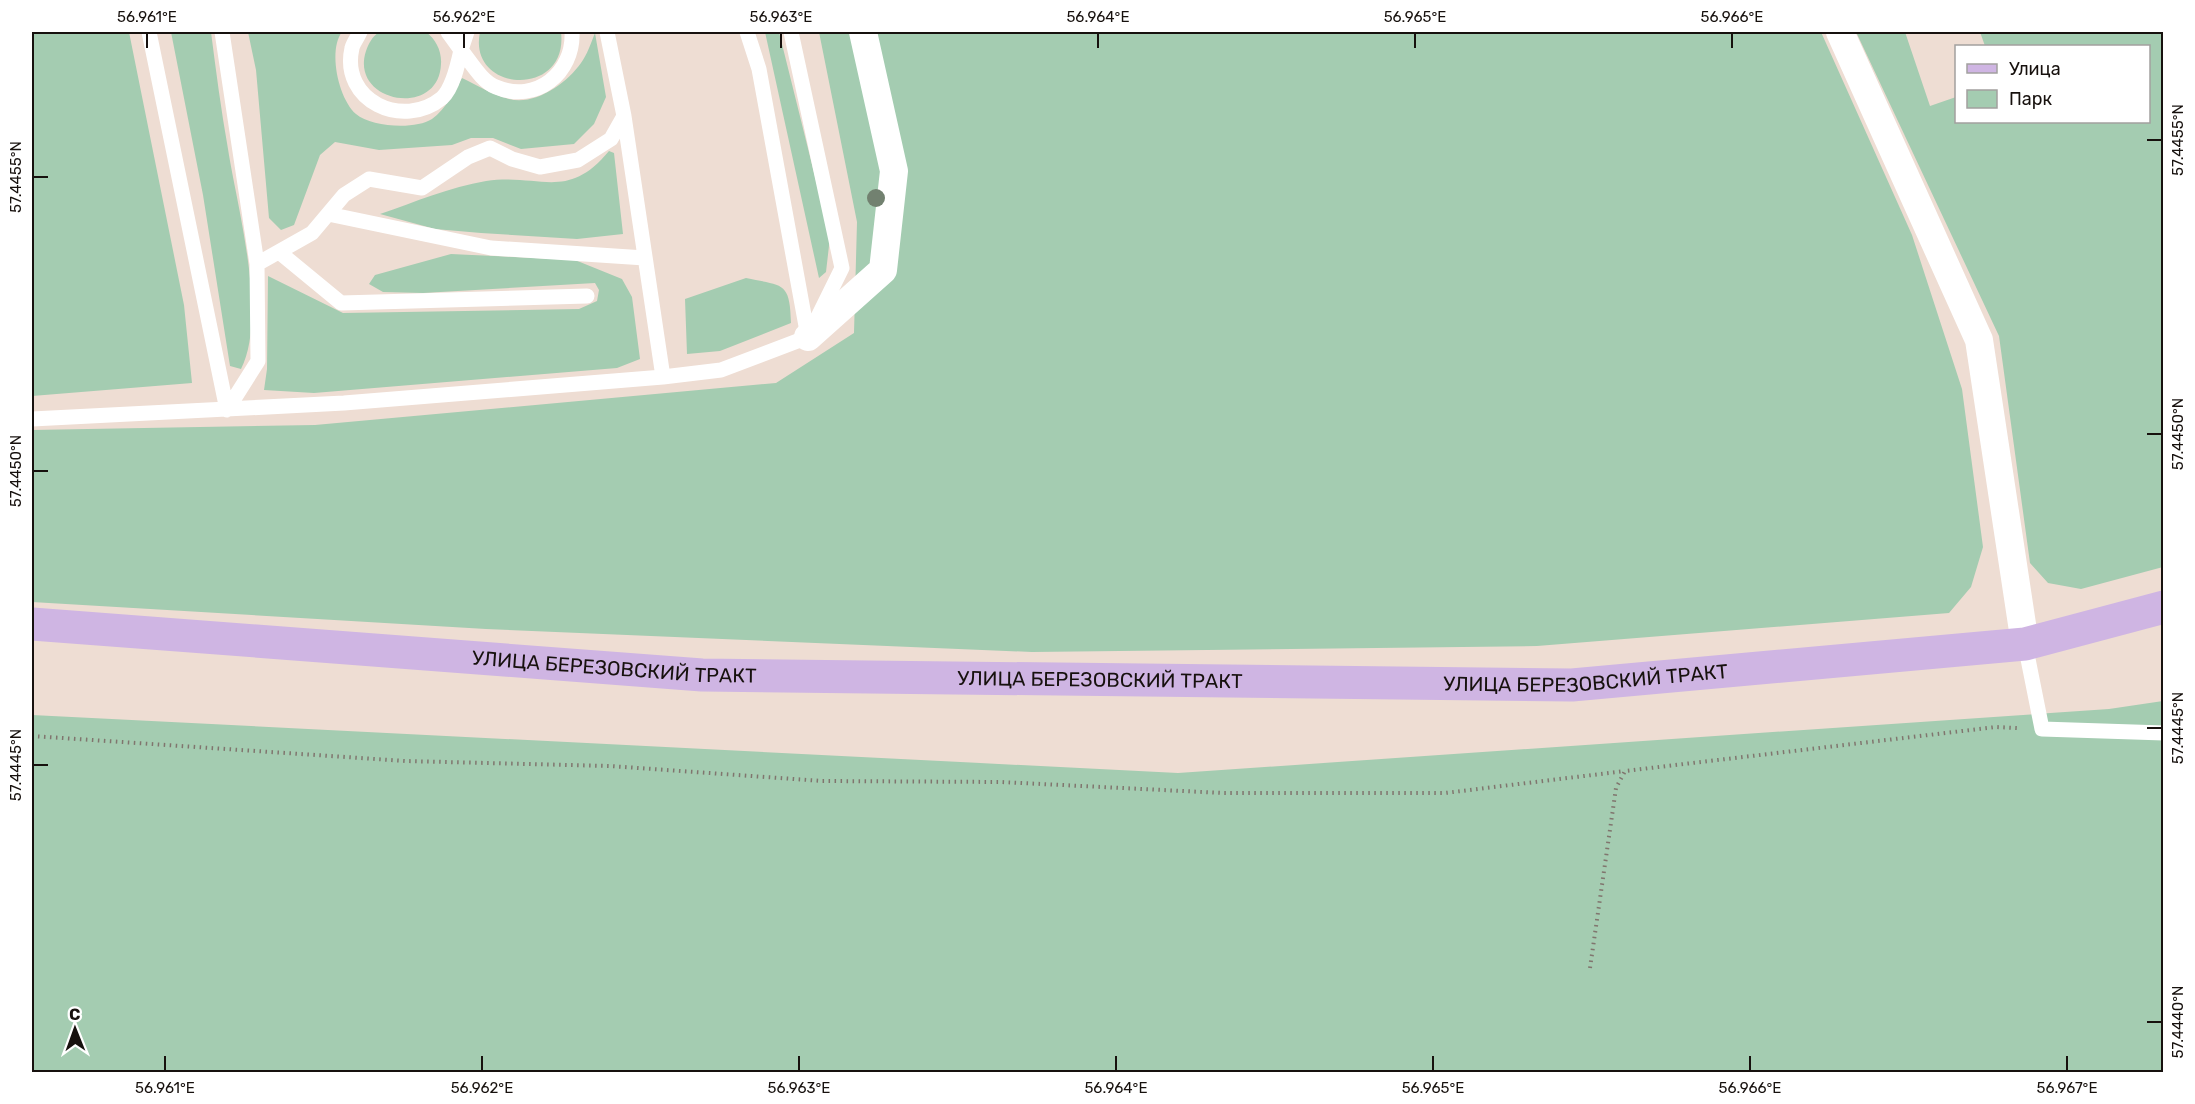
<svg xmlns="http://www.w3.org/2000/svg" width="2195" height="1104" viewBox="0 0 2195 1104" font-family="Rubik,sans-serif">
<rect width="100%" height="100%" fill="#eeddd3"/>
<path fill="#a4ccb1" d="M32,32H129L184,305L192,383L32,396Z
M171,32H211C216,71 221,110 228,149C237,207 268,316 241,369L230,366L203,195Z
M248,32H342C328,50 338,98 356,114C371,127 415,130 432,119C446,109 454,92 462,78C477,85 493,95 509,99C535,106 567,83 581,63C587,55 591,43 595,33L606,97L594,124L574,144L521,149L493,138H471L452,145L379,150L335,142L320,155L294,225L281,230L269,218L256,70Z
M379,32H426C436,39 442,52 441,64C439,119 349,103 366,51C369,43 372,37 379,32Z
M480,32H561C569,99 467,93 480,32Z
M765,32H779L830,237L826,272L819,278Z
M819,32H1821L1912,235L1962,389L1983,547L1971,587L1949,613L1537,646L1032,652L486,629L32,602V430L315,425L776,383L854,333L857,222Z
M1864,32H1905L1930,106L1956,97V122H2148V46H1985L1980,32H2163V567L2081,589L2048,583L2030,563L1999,336L1857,34Z
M609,151L614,153L623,234L577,239L481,233L435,229L380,214C415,202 450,187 486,181C540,173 567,202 609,151Z
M451,254L575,260L622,279L632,297L640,359L617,368L314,393L264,390L267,369L268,276L343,313L579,309L597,301L599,290L595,283L423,293L383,292L369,284L375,275Z
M746,278C783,286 790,281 791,323L720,351L687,354L685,299Z
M2163,701V1072H32V715L1178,773L2109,709Z"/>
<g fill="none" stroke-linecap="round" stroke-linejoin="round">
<path stroke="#80756e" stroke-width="4" stroke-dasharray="1.5 4.5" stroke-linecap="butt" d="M32,736L405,761L610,766L822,781L1001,782L1223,793H1445L1625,771
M1590,968L1616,788L1625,771L1996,727L2017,728"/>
<path stroke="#fff" stroke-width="15" d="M149,32L227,410
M222,32L257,264L258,361L227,410
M360,32C358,37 353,43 352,48C340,101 403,130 442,98C453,88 458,64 461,50L448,32
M467,32L461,50C471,62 481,81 496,87C536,104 574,73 572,32
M607,32L624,116L663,377
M747,32L759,69L808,337
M328,214L491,248L645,258
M279,252L341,303L587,296
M257,264L312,233L344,195L369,179L422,188L468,157L490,148L512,159L540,167L578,160L611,139L624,116
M32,419L344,403L663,377L721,370L808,337L842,268L791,32
M2025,644L2042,729L2164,733"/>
<path stroke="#fff" stroke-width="28" d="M1840,32L1979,340L2025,644
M808,337L883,270L894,171L863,32"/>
<path stroke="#cfb5e3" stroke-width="33" id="s1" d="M32,624L702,675L1572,685L2025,644L2164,607"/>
</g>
<circle fill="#728170" cx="876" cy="198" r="9"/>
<path fill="none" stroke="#17110e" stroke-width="2" d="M147,33V48M464,33V48M781,33V48M1098,33V48M1415,33V48M1732,33V48M2147,140H2162M33,177H48M2147,434H2162M33,471H48M2147,728H2162M33,765H48M2147,1022H2162M165,1056V1071M482,1056V1071M799,1056V1071M1116,1056V1071M1433,1056V1071M1750,1056V1071M2067,1056V1071"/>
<g text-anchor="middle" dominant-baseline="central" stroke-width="4.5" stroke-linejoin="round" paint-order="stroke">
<g font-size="20" fill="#17110e" stroke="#fff">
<text stroke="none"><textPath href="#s1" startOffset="584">УЛИЦА БЕРЕЗОВСКИЙ ТРАКТ</textPath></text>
<text stroke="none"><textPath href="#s1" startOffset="1556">УЛИЦА БЕРЕЗОВСКИЙ ТРАКТ</textPath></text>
<text stroke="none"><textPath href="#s1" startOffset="1070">УЛИЦА БЕРЕЗОВСКИЙ ТРАКТ</textPath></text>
</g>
</g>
<rect width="2195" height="1104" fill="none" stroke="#ffffff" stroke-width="66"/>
<rect x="1955" y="45" width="195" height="78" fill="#ffffff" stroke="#a2a09f" stroke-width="1.5"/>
<rect x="1967" y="64" width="30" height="9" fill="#cfb5e3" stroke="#a2a09f" stroke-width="1.5"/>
<text x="2009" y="75" font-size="18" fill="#17110e">Улица</text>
<rect x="1967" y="90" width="30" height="18" fill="#a4ccb1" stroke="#a2a09f" stroke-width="1.5"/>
<text x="2009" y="105" font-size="18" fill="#17110e">Парк</text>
<g transform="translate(75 1029) rotate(359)" stroke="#ffffff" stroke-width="4.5" paint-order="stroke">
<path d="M0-4.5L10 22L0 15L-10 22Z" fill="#17110e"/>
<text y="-9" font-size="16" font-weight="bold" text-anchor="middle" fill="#17110e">С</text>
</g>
<rect x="33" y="33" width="2129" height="1038" fill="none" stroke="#17110e" stroke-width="2"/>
<g font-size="15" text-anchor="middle" fill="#17110e">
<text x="147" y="22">56.961°E</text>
<text x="464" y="22">56.962°E</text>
<text x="781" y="22">56.963°E</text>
<text x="1098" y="22">56.964°E</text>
<text x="1415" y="22">56.965°E</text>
<text x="1732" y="22">56.966°E</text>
<text transform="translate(2178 140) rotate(-90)" y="5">57.4455°N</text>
<text transform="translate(16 177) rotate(-90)" y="5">57.4455°N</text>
<text transform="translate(2178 434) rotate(-90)" y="5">57.4450°N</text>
<text transform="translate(16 471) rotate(-90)" y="5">57.4450°N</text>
<text transform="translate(2178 728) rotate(-90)" y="5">57.4445°N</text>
<text transform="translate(16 765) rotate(-90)" y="5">57.4445°N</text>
<text transform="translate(2178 1022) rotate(-90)" y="5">57.4440°N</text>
<text x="165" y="1093">56.961°E</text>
<text x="482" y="1093">56.962°E</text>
<text x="799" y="1093">56.963°E</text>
<text x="1116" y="1093">56.964°E</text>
<text x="1433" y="1093">56.965°E</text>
<text x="1750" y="1093">56.966°E</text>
<text x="2067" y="1093">56.967°E</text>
</g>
</svg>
